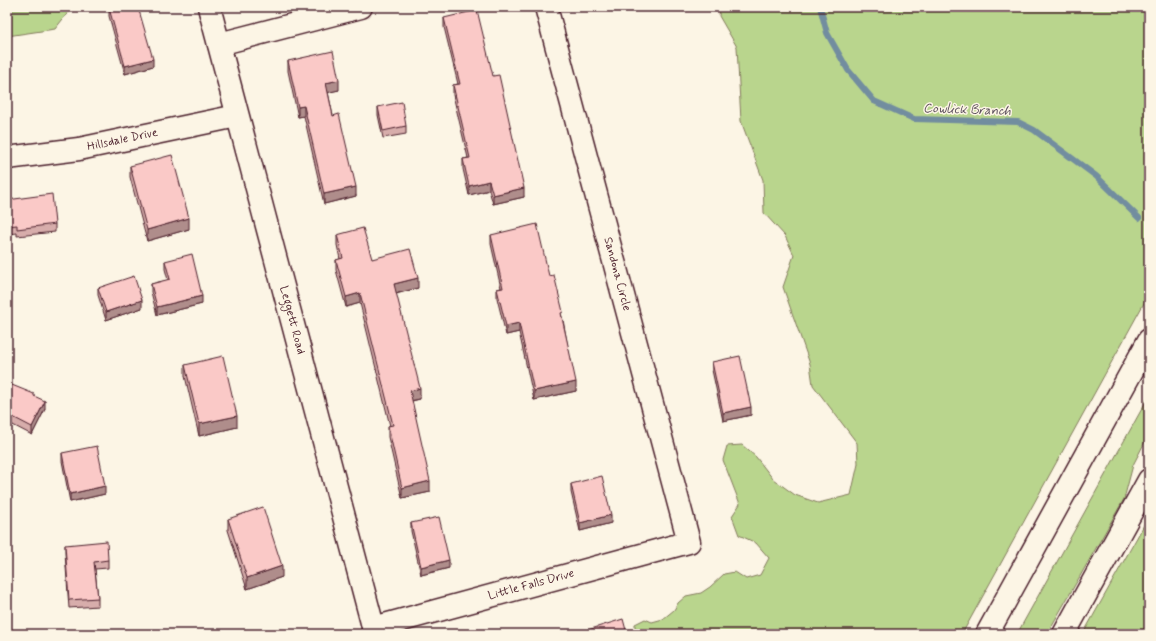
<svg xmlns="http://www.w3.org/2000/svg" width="1156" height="641" viewBox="0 0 1156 641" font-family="Mynerve,sans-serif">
<rect width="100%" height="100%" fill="#fcf5e5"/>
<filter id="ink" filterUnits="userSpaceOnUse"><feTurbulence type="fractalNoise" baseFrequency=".025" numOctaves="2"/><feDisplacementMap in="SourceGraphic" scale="8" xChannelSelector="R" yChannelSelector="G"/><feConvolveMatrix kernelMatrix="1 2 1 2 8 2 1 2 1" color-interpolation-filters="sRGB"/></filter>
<g filter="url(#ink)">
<path fill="#b9d58d" stroke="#827a5c" d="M7,7H70V10L55,29L7,36Z
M720,7H1149V294L962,634H635V624L645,619L652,622L663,619L674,610L678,603L686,596L701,593L710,587L724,574L735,572L746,579L760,575L769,558L756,543L739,535L732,516L740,504L723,460L727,446L742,445L756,457L773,479L795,495L818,503L851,495L858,464L857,443L813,385L810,364L783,287L794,255L785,236L764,213L763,180L741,121L737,47L719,16Z
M1149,396V434L1133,465L1124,499L1047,634H1017Z
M1149,516V634H1083Z"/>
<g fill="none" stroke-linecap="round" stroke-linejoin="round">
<path stroke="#728d9f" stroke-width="6" d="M820,7L827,33L848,70L874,101L914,119L1018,122L1034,130L1096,176L1139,218"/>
<g stroke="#4a1f2b" stroke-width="25">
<g id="minor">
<path id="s1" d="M209,7L375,634"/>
<path d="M219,44L361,7"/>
<path id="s2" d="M7,158L79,149L237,116"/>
<path id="s3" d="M373,628L689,542L546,7"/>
</g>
</g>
<g stroke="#4a1f2b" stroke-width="25">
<path id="highway" d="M987,634L1149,340
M1064,634L1149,480"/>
</g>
<use href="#minor" stroke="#fcf5e5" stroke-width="22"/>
<use href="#highway" stroke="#fcf5e5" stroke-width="22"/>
</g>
<path fill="#d7adab" stroke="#4a1f2b" d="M109,8L153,66L125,74L109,16Z
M444,18L493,76L524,197L493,204L489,190L469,195L463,169V159L468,158L453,95V85L458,84L444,27Z
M288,61L339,90L328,92L333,116L356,196L324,204L304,116L298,117L288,71Z
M378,107L406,126V134L383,138L378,115Z
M130,166L189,229L147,241L130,177Z
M7,200L55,224V232L17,236V233L7,234Z
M337,235L372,259L418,288L396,294L420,399L412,401L430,492L402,498L388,437V426H390L360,303L346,307L336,270V260L340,259L337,245Z
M491,235L549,276L563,320L576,391L534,400L519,332L506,335L497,298V289L501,288L491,244Z
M165,261L202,304L157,315L151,292V284L168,280L165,269Z
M98,288L142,308L106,320L98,295Z
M712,362L751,415L723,421L712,370Z
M185,365L237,427L199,436L185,376Z
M7,383L34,396L45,409L32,435L9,423L7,426Z
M62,453L105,494L70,502L62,461Z
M571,484L611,523L580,531L571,492Z
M228,519L282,577L247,589L228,530Z
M411,523L449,568L421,575L411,531Z
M65,545L108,560V568L95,569L98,598V606L69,608L65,553Z"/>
<path fill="#af8d8b" stroke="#4a1f2b" d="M153,59V66L125,74V66Z
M339,80V90L326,93V83Z
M304,106V116L298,117V107Z
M489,181V190L469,195V186Z
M356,187V196L324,204V194Z
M524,188V197L493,204V195Z
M189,218V229L147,241V230Z
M418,278V288L394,294V284Z
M360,293V303L346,307V297Z
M202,296V304L157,315V307Z
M142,300V308L106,320V312Z
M519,323V332L506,335V326Z
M576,382V391L534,400V391Z
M420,388V399L410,401V391Z
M45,401V409L32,435V427Z
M751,407V415L723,421V413Z
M9,415V423L7,426V418Z
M237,416V427L199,436V424Z
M430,481V492L402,498V488Z
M105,486V494L70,502V494Z
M611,515V523L580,531V523Z
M449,560V568L421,575V567Z
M282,566V577L247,589V578Z"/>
<path fill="#fac9c7" stroke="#4a1f2b" d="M114,7H138L153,59L125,66L109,8Z
M477,10L493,76L499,75L524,188L493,195L489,181L469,186L463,159L470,158L453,85L460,84L444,18Z
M333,51L339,80L326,83L333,116L339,114L356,187L324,194L304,106L298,107L288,61Z
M402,102L406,126L383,131L378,107Z
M172,155L189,218L147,230L130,166Z
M52,194L55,224L17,229V225L7,226V200Z
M537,224L549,276L554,275L563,312L561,313L576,382L534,391L519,323L506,326L497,289L503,288L491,235Z
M363,228L372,259L410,249L418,278L394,284L420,388L410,391L430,481L402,488L388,426L393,425L360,293L346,297L336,260L343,258L337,235Z
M192,254L202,296L157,307L151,284L170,279L165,261Z
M134,276L142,300L106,312L98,288Z
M223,356L237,416L199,424L185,365Z
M740,356L751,407L723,413L712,362Z
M7,383L34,394V396L45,401L32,427L9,415L7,418Z
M97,446L105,486L70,494L62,453Z
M602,476L611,515L580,523L571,484Z
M263,507L282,566L247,578L228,519Z
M439,517L449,560L421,567L411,523Z
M107,541L108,560L94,562L98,598L69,600L65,545Z
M623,619L627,634H575Z"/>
</g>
<g text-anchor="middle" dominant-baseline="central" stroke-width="3" stroke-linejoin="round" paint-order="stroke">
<g font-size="12" fill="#4a1f2b" stroke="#fcf5e5">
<text stroke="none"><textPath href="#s2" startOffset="117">Hillsdale Drive</textPath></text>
<text transform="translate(617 274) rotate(75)">Sandona Circle</text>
<text stroke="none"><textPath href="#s1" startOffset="324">Leggett Road</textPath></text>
<text stroke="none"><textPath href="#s3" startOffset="164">Little Falls Drive</textPath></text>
</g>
<g font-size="13" font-style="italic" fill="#5a4d5b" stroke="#fcf5e5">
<text transform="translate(967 110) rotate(2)">Cowlick Branch</text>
</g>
</g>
<rect width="1156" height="641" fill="none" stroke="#fcf5e5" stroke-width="24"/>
<rect x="12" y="12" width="1132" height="617" fill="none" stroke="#4a1f2b" stroke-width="1.5" filter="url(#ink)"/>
</svg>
